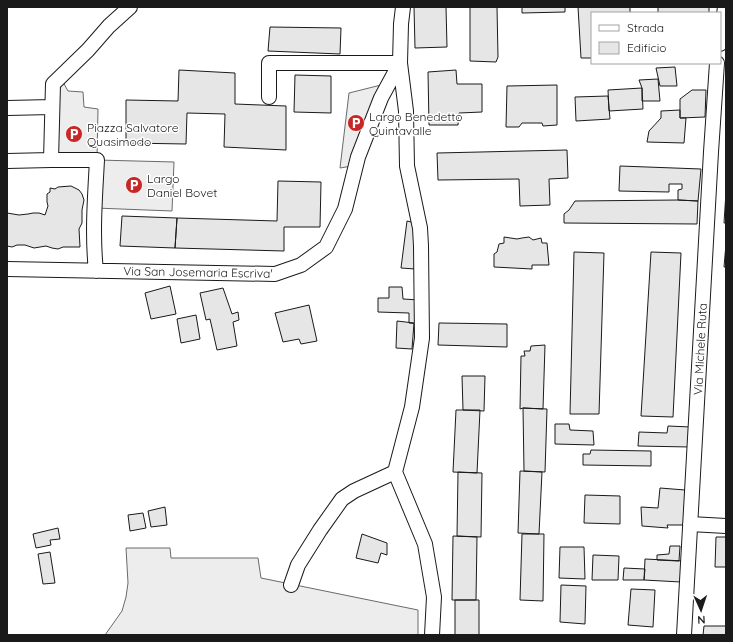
<svg xmlns="http://www.w3.org/2000/svg" width="733" height="642" viewBox="0 0 733 642" font-family="Quicksand,sans-serif">
<rect width="100%" height="100%" fill="#fff"/>
<path fill="#ededed" stroke="#6a6a6a" d="M63,82L68,91L83,92L84,107L98,109L97,160L174,162L172,211L95,208L96,160H51L53,84Z
M381,85L352,166L340,168L349,93Z
M126,548H170L171,558H258L261,578L418,610V635H105L122,611L126,597L128,583Z"/>
<path fill="#e6e6e6" stroke="#1a1a1a" d="M414,7H446L447,47L415,48Z
M470,7H497L498,57L496,62L470,61Z
M522,7H565V12L522,13Z
M578,7H630V13H592V58H581Z
M658,7H709V13H658Z
M270,27L341,28L340,54L268,51Z
M675,67L677,86H660L656,68Z
M179,70L235,73V104L286,106V150L224,147L225,114L187,113L186,144L126,143V100L178,101Z
M456,70L457,84H482V112L459,113L458,125H429L428,72Z
M295,75L331,76V113L294,112Z
M658,79L660,101H642V88L639,80Z
M557,85V125L543,126L542,123H522L519,127H506L507,86Z
M642,88L643,109L609,111L608,90Z
M692,90H706L705,117L680,118V99Z
M608,96L610,119L576,121L575,97Z
M680,110V118H686L684,143L647,142L649,131L661,118V111Z
M567,150L568,178L549,179L550,205L520,206L519,179L438,180L437,153Z
M620,166L701,169L698,201L678,200V190L682,189V184H669V192L619,191Z
M278,181L321,182L320,227H284V251L175,248L177,218L277,221Z
M71,186L79,190L82,194L84,200L82,210V223L79,229L80,247H63L58,249L52,248L46,246L34,248L25,245H17L12,247L7,246V213L19,215L28,214L33,213H39L45,215L48,206L47,202V194L50,192V188L55,189L58,187Z
M726,192V223H724Z
M678,200L698,201L697,224L564,223V214L569,210L575,201Z
M122,216L177,218L175,248L120,246Z
M407,221L416,223L415,269L401,268Z
M504,237L517,239L522,238L529,237L533,240L541,238L542,243H547L549,265H532V269L494,267V254L497,252L499,244L504,243Z
M726,244V267H724Z
M574,252L604,253L599,414H570Z
M651,252L681,253L673,417L641,416Z
M170,286L176,314L151,319L145,293Z
M389,287H402L403,299L420,300L421,324L409,323V313L378,312V298H389Z
M223,288L232,314L238,312L239,320L233,322L237,346L217,350L210,319L206,320L200,293Z
M309,305L317,341L301,344L299,339L283,342L275,313Z
M196,315L200,339L181,343L177,319Z
M397,321L414,323L412,349L396,348Z
M439,323L507,324V347L438,345Z
M545,345L543,409L523,408L520,409L521,356H525L524,351H530L531,346Z
M462,376H485L484,411L463,410Z
M523,408L547,409L545,472L524,471Z
M456,410H480L477,473L453,472Z
M555,424H569L570,430L593,431L594,445L555,444Z
M668,426L691,427L690,447L638,446L639,432L667,433Z
M591,450L651,451V466L583,465V454H590Z
M520,471L542,472L539,534L518,533Z
M458,472L482,473L481,537L457,536Z
M660,488L685,490L684,525H667L668,528L642,526L641,507L658,508Z
M585,495L620,496V524L584,523Z
M165,507L167,525L151,527L148,511Z
M143,513L146,528L130,531L128,515Z
M58,528L60,539L50,540L51,545L36,548L33,534Z
M362,534L387,543V555L381,553L378,563L356,558Z
M522,534H544L543,601L520,600Z
M453,536L477,537L476,600H452Z
M716,537H726V567H715Z
M670,546H680L679,561L657,560V555L669,554Z
M560,547H584L585,579L559,578Z
M50,552L55,583L43,584L38,554Z
M593,555L619,556L618,580H592Z
M645,559L684,561L681,582L644,580Z
M624,568L645,569L644,580H623Z
M561,585L586,586L585,624L560,622Z
M631,589L655,590L653,627L628,625Z
M455,600H479V635H455Z
M704,626H726V635H703Z"/>
<g fill="none" stroke-linecap="round" stroke-linejoin="round">
<g stroke="#1a1a1a" stroke-width="16">
<path id="minor" d="M720,44L725,7
M269,97V63H400L406,111L407,166L420,228L421,246L422,338L412,407L395,472L425,544L434,597L432,635
M7,108L52,107
M51,160H97C95,197 92,234 96,271
M7,161L51,160L53,84L88,50L109,26L130,7
M7,269L275,274L301,265L326,247L345,209L358,157L381,98L400,63L401,24L403,7
M690,524L726,526
M291,585L298,565L320,530L342,499L354,491L395,472
M684,635L711,152L717,63"/>
</g>
<use href="#minor" stroke="#fff" stroke-width="14"/>
</g>
<defs>
<g id="parking-disc" transform="scale(0.9)"><circle r="9.5" fill="#c62828" stroke="#fff"/><path d="M-3.5-5.5H1a3.5 3.5 0 0 1 0 7H-1V5.5H-3.5ZM-1-3.4V-.6H.8a1.4 1.4 0 0 0 0-2.8Z" fill="#fff"/></g>
</defs>
<g fill-rule="evenodd">
<use href="#parking-disc" x="356" y="123"/>
<use href="#parking-disc" x="74" y="134"/>
<use href="#parking-disc" x="134" y="185"/>
</g>
<g text-anchor="middle" dominant-baseline="central" stroke-width="3" stroke-linejoin="round" paint-order="stroke">
<g font-size="12" fill="#1a1a1a" stroke="#fff" text-anchor="start">
<text x="369" y="116">Largo Benedetto<tspan x="369" dy="14">Quintavalle</tspan></text>
<text x="87" y="127">Piazza Salvatore<tspan x="87" dy="14">Quasimodo</tspan></text>
<text x="147" y="178">Largo<tspan x="147" dy="14">Daniel Bovet</tspan></text>
</g>
<g font-size="12" fill="#1a1a1a" stroke="#fff">
<text transform="translate(198 272) rotate(1)">Via San Josemaria Escriva'</text>
<text transform="translate(700 349) rotate(-87)">Via Michele Ruta</text>
</g>
</g>
<rect width="733" height="642" fill="none" stroke="#1a1a1a" stroke-width="16"/>
<rect x="591" y="12" width="130" height="52" fill="#ffffff" stroke="#a3a3a3"/>
<rect x="599" y="25" width="20" height="6" fill="#ffffff" stroke="#a3a3a3"/>
<text x="627" y="32" font-size="12" fill="#1a1a1a">Strada</text>
<rect x="599" y="42" width="20" height="12" fill="#e6e6e6" stroke="#a3a3a3"/>
<text x="627" y="52" font-size="12" fill="#1a1a1a">Edificio</text>
<g transform="translate(701 610) rotate(177)" stroke="#ffffff" stroke-width="3" paint-order="stroke">
<path d="M0-3L7 15L0 10L-7 15Z" fill="#1a1a1a"/>
<text y="-6" font-size="11" font-weight="bold" text-anchor="middle" fill="#1a1a1a">N</text>
</g>
</svg>
